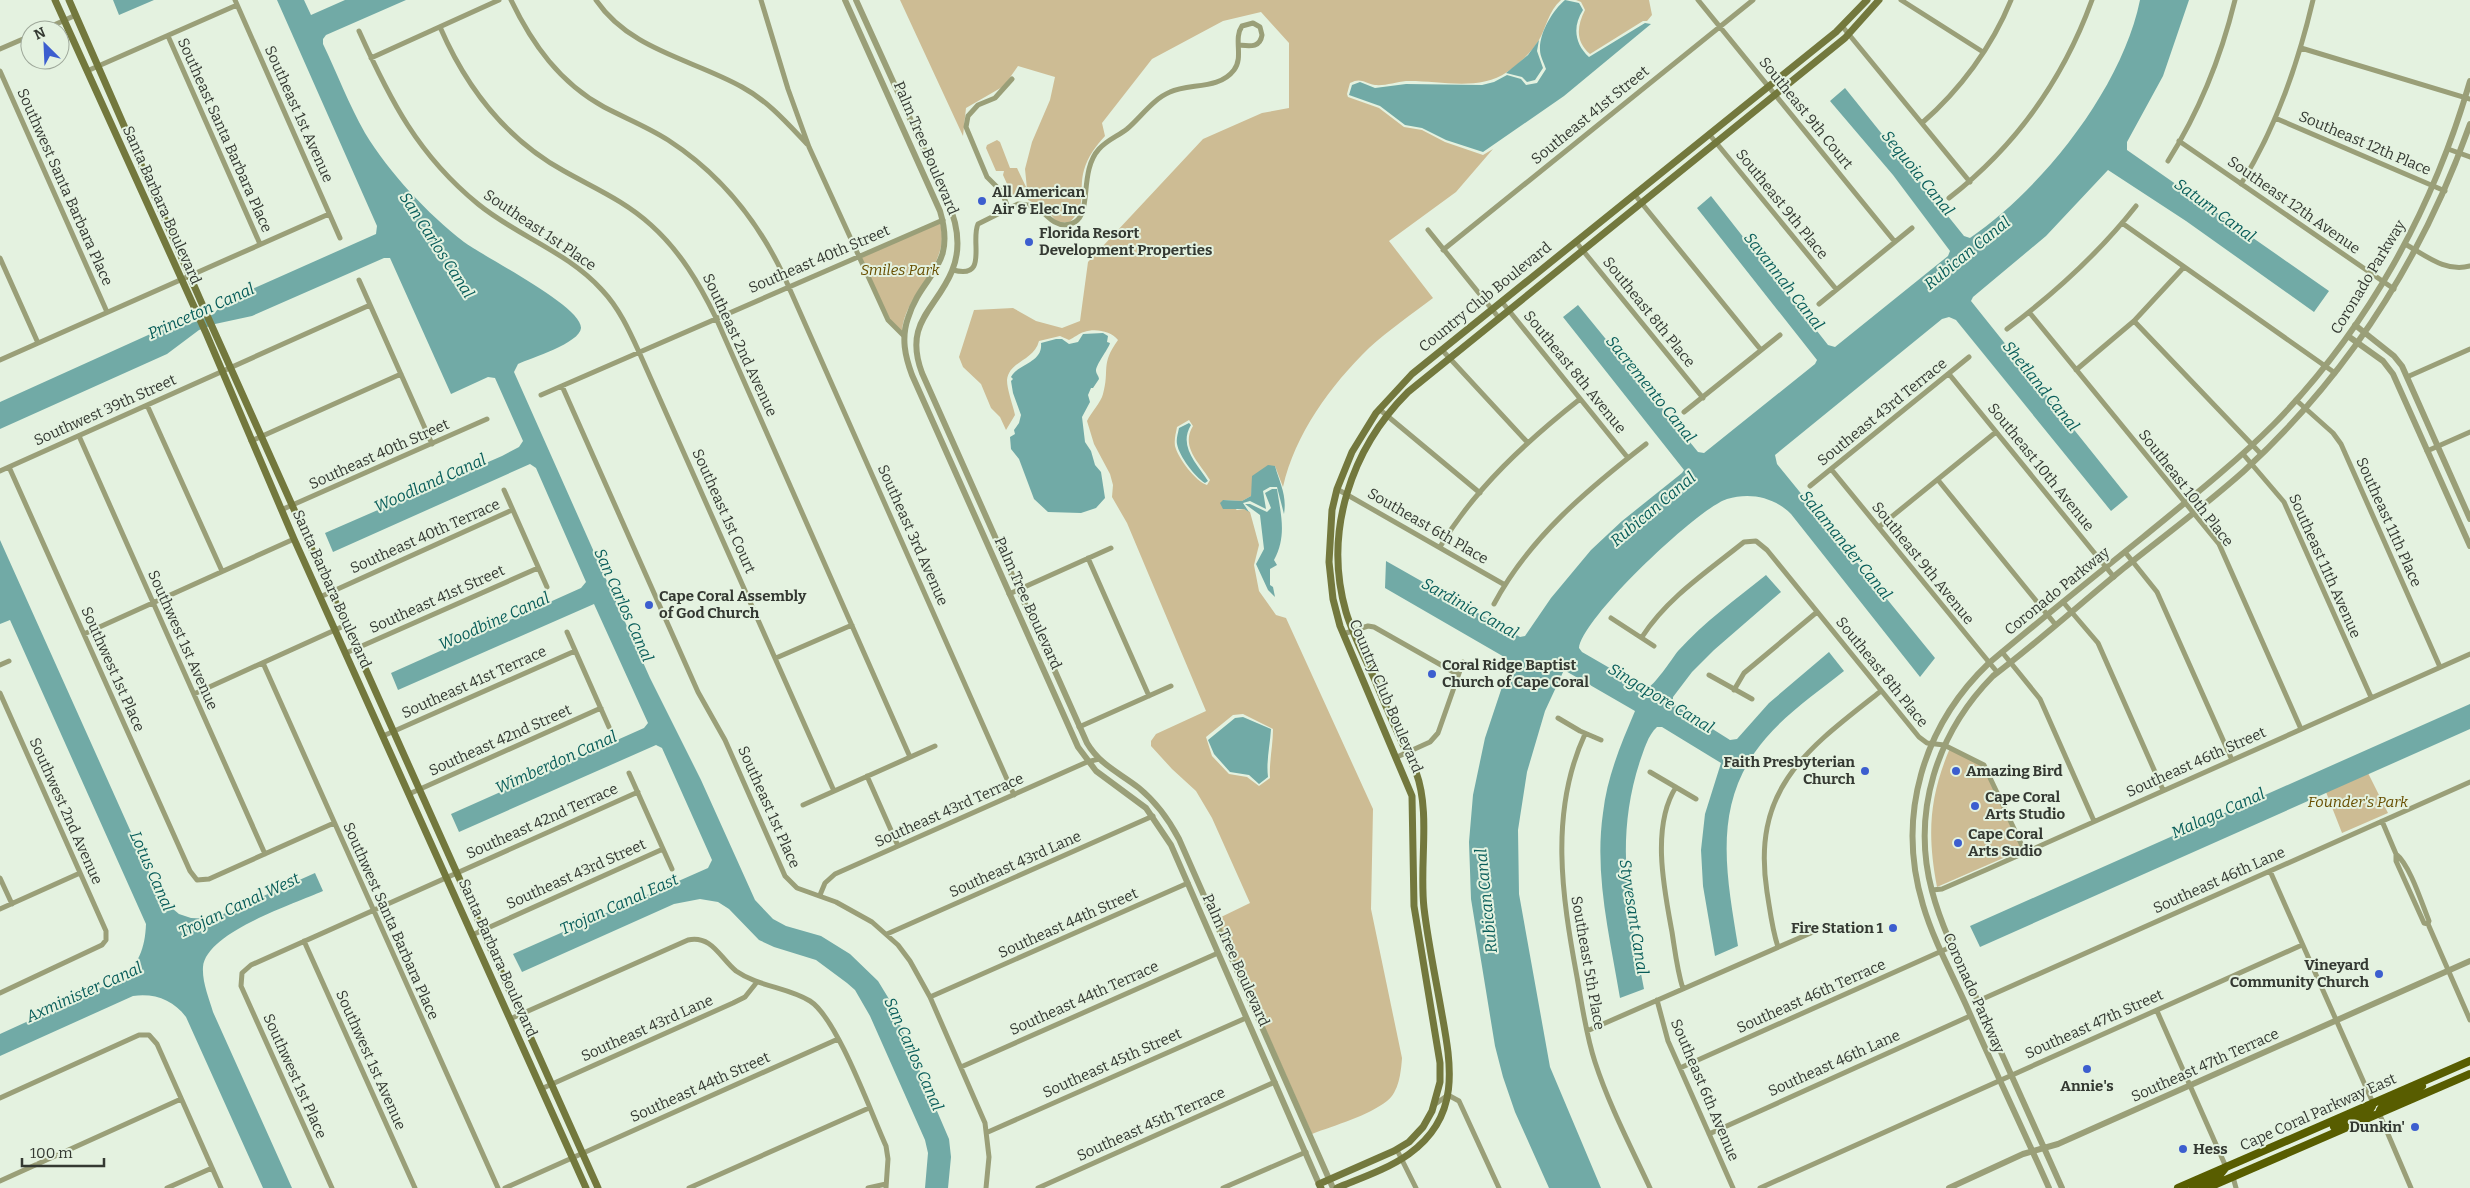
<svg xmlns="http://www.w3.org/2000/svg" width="2470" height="1188" viewBox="0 0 2470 1188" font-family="Bitter,serif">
<rect width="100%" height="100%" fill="#e4f2e0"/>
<path fill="#cdbc94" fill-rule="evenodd" d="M900,0H1561C1548,12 1547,26 1539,40C1531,53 1519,64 1507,72C1479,92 1437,80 1406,81C1396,82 1385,86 1375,85C1364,83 1361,77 1350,83L1347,94L1348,97L1379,108L1404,127L1422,130L1445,142L1483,155L1493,149L1456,192L1389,241L1433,298C1412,314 1389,330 1369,348C1330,386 1295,434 1283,487L1275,466L1252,489L1251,496L1242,501L1223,500L1237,510L1244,509L1250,512L1259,545L1254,565L1259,591L1276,615L1286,618L1373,809L1371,909L1402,1058C1401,1072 1399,1092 1387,1101C1368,1116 1335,1125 1312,1134L1217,919L1250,903L1212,818L1196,791L1172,769L1151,746V741L1156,734L1206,711L1127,523L1112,497L1113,485L1110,474L1094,444L1087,421C1091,413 1101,402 1103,394C1110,369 1100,365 1118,340C1111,331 1095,328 1084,332C1079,333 1074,338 1069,340L1060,336L1039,341C1034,361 1009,361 1007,380C1007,390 1013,405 1015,415L1006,430L1000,417L991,408L981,384L963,367L959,357L974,310L1013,308L1036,321L1062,328L1080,321L1088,262L1203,139L1262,113L1289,108V43L1261,12L1223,21L1152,59L1102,123L1105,136C1096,146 1088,156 1084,170C1078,191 1088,204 1070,222H1057L1046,209L1028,200L1027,192L1016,198L1013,197L1003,175L1004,171H996L986,148L987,145L997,140L1000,142L1010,168H1017L1027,189L1025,169L1032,142L1050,100L1055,77L1018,66L1004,86L966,108L963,136ZM1189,420L1193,426C1180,447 1200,463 1210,480L1207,485C1195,481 1178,458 1175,446C1174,439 1176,433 1177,427ZM1243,714L1273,729C1273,746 1269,761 1270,778L1259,786L1247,777L1229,774L1212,756L1206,737L1233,715Z
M1576,0H1649L1652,15L1647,21H1643L1590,54C1575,41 1577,26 1585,10L1581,2Z
M940,223C952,266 904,292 902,332L890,320L860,256Z
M1950,748L1984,765L2024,849L1937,887C1927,834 1929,798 1950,748Z
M2368,773L2388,813L2342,833L2326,792Z"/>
<path fill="#71aaa6" d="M113,0H154L119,15Z
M277,0H304L311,15L345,0H406L326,35L323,39V44C337,73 349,105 365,133C390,174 427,213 464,242C484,257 582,306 581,328C580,343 531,358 518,364L514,372L650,678L701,780L755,900L773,919L786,926L821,936L850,954L878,981L889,999L949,1139L951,1157L948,1188H925L928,1153L925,1140L870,1016L855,990L847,983L816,960L774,947L759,940L729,909L718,902L700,899L674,904L522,972L513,954L708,868L712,860L662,748L656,745L459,832L451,814L644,728L648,723L594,604L398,690L391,673L581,588L586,582L536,468L530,464L333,552L325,533L502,456L519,447L523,441L495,378L488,377L451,394L390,258H384L252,316L215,324L199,330L167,354L0,429V402L157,331L195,322L214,314L223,302L376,234L377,226Z
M1565,0L1579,3L1583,10C1572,27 1575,44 1589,57L1645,23L1651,24L1564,96L1483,152L1446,140L1422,128L1405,125L1380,106L1349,95L1352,85L1360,82L1375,88L1406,84L1482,85L1494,82L1507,75L1521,79L1526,85L1537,83L1546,69C1544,63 1540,56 1540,50C1539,33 1553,10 1565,0Z
M2140,0H2189L2163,76L2127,142V150L2329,291L2314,312L2186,221L2108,170L2046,236L1973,297L1971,301L2128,497L2111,511L1956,320L1949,317L1942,319L1775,455L1777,464L1935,658L1920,677L1791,514C1774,497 1750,492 1727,499C1698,508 1582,618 1579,648L1582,652L1646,689C1655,685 1671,660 1678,651C1704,622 1736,599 1766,575L1781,592L1714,650L1692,672L1673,697V703L1676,706L1730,740L1737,739L1769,703L1829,652L1844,671C1818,692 1788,712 1766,738C1711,801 1726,872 1738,946L1715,956L1703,886L1701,850L1705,814L1721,763L1662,727H1657C1648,735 1644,750 1640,761C1614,840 1629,910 1644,989L1620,998C1610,937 1594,875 1603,813C1607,777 1621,744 1635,711L1564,670L1545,711L1527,772L1518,830L1519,894L1550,1067L1601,1188H1549L1515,1112L1503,1077L1495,1046L1471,899L1469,842L1473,795L1485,738L1510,663L1506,658L1385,588L1386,561L1520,637L1525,636L1551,598L1591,550L1622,521L1682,473L1684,470L1563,317L1578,305L1698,452L1704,453L1815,364L1817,360L1697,208L1711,196L1828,345L1835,347L1948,256L1950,251L1893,175L1830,101L1845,88L1964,236L1970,238C2043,188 2122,88 2140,0Z
M1539,40L1537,51L1543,68L1535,80L1527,82L1522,77L1506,73L1528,55Z
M1103,333L1108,336L1107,342L1110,343C1108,350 1096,364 1096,371C1096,374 1099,376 1099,379L1093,388H1091L1088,395L1090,402L1082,417L1085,442L1091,451L1095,465L1101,472L1105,498L1096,508L1081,513L1048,512L1034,499L1019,459L1011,449L1010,437L1015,434L1014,430L1019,423L1021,415L1013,393L1011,381L1013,379L1011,377C1019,363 1043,363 1041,343L1056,339H1062L1069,344L1078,342L1083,334Z
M1189,423L1191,425C1178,446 1197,464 1208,481L1205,483C1195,477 1179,456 1177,444C1176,439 1178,433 1179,428Z
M1268,465L1275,466C1280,484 1287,495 1284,514L1277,487H1270L1263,491L1266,509L1250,501L1243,503L1249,512L1244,509H1223L1220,503L1223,500L1242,501L1251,496L1252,476Z
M1272,489H1277C1281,515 1287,536 1274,560L1277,565L1270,569V585L1273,587L1275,597L1268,590L1256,564L1264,549L1260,515L1245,504H1250L1267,512L1271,508L1265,493Z
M0,540L161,899L179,914L191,918L212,919L315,873L323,891C294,904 206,932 203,967C202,982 209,998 213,1012L292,1188H263L186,1017C173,1000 155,993 133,996L0,1056V1034L118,980C139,966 145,948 146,924L10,620L0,624Z
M2470,704V729L1980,947L1970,926Z
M1243,717L1271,729C1270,746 1266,761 1268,777L1259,784L1249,775L1230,772L1214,754L1208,740L1235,718Z"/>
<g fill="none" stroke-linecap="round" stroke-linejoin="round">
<path stroke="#9a9f78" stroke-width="5" d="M235,0L340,238
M511,0C532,44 560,83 604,107C625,118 648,127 668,140C719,173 757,220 783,274L1014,795
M596,0C630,50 692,59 742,87C768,101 787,123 807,144
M761,0L788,89L809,147L888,320L904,336
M1698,0L1895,242
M1901,0L1983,52
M1842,26L1970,182
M440,27C466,87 506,139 564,171C594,188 625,201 651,225C680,251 699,283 716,318L910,757
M43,30L76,15
M359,31C390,100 418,155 478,204C517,236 568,252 602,290C619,308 629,330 639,352L834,791
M168,36L260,244
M2301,48L2470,99
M0,49L30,36
M371,58L499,0
M0,71L107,312
M87,71L237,5
M2275,118L2445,191
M1922,123C1960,90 1992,47 2011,0
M1709,134L1836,289
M2179,141L2394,289
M2448,149L2470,157
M2168,161C2199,112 2221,57 2235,0
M2241,184C2276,128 2298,64 2313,0
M1635,195L1761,350
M1949,198C2016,146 2063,80 2092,0
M1008,208L1002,192L987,177L966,127L968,116L978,105L995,98L1012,79
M2122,223L2335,373
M1428,230L1499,318
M1576,242L1703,398
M2405,244C2425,255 2446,273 2470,266
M1443,250L1753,0
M0,258L38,343
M953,270C989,280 970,241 978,224L1018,204L1037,206C1047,217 1059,231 1075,222C1092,212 1079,171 1099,149C1107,140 1118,136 1127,129C1141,117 1153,99 1170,92C1189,83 1219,90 1234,70C1244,57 1233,39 1242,26L1253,23L1260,27L1262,35C1260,48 1250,46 1239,45
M359,280L432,444
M1502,302L1628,458
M1819,304L1912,228
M2029,312L2219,544L2301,729
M2134,321L2261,454
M2007,329C2055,293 2099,253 2136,206
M1442,350L1528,443
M0,360L329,214
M2076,370L2134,321L2184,267
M1949,374L2114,577
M2407,377L2470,349
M562,386L698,692L725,740L785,876L797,888L836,902L872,922L898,945L910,961L930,997L985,1123L989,1157L986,1188
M541,395L943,220
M2296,400L2333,433L2341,444L2440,667
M147,405L222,571
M1379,409L1480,493
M1684,412L1780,335
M79,436L265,854
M251,441L401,374
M2427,451L2470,432
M2243,454L2284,502L2371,697
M9,467L190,871L197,880L209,879L334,823
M1831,469L1997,672
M0,471L370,305
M1938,480L2055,624
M1810,486L1969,357
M1337,489L1505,585
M504,490L547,587
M281,510L487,419
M1879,527L1996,432
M1440,547C1475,488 1527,441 1580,399
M2125,552L2157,592L2232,760
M1088,558L1149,696
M1009,594L1111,548
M320,597L512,510
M2063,602L2098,643L2163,790
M1494,604C1529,538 1588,489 1646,444
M1611,618L1654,646
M567,632L609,727
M84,634L294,539
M1343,634L1368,626L1374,627L1457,674
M1642,637C1667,598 1708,571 1744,542L1756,541L1767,550L1919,737L1927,743L1944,745L1984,765L2025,852
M2002,652L2040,699L2094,821
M346,653L538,568
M776,658L852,625
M263,663L498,1188
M0,665L9,661
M1709,675L1752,699
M1734,690L1744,673L1817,612
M0,693L106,931V940L102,945L0,993
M194,694L346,625
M1558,718L1580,731L1601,740
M1079,727L1171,686
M1585,734C1549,812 1562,896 1577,977C1582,1005 1586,1035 1595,1062C1609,1105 1631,1147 1650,1188
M383,736L575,651
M1397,757L1430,742L1438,733L1463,662
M1650,772L1696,799
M629,773L672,869
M867,776L898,846
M1676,787C1651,826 1664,889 1672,932C1675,951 1677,970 1683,989
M409,794L601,708
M803,805L935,746
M2382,821L2396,854V861L2424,923L2428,924
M2396,854C2410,865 2422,904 2429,921L2428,924L2470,1020
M2270,871L2373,1103
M0,878L12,904
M1932,890L1942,889L1988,869L2470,654
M820,895L825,883L835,874L1087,762L1099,759
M0,909L80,873
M887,934L1153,816
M472,935L663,849
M304,941L415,1188
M1778,947C1772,929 1770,910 1767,892C1751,788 1807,749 1881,691
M930,997L1188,883
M1657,1000L1668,1041L1733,1188
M1978,1001L2470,782
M2157,1011L2226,1167
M510,1019L688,940C712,935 720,958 736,971C759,987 787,987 810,1001C837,1018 871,1113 886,1146L888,1159L886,1188
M1587,1031L1813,932
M961,1067L1218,953
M1680,1068L1953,946
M541,1089L733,1003L745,997L757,982
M0,1098L139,1035H149L157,1044L221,1188
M1434,1105L1448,1095L1459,1101L1499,1188
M2379,1113L2411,1188
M988,1132L1246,1018
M1709,1134L1970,1016
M1397,1150L1416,1188
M2233,1177L2236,1188
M0,1181L181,1099
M167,1188L212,1168
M332,1188L241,986L242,973L251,965L638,792
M505,1188L838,1039
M689,1188L869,1108
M868,1188L886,1184
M1038,1188L1275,1082
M1223,1188L1306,1152
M1760,1188L2302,945"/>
<path stroke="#9a9f78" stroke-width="6" d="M845,0L940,211C957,268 922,273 908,318C901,338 905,356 912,375L1078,747L1096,771L1146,808L1171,845L1319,1184
M856,0L947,200C957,222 962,247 952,271C936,310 903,322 922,373L1087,743C1100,765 1120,773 1139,788C1156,802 1169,820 1179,839L1333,1188
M2355,325L2394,356L2402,366L2470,519
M2348,336L2383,361L2393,374L2470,546
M1949,1188L2023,1154L2058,1144L2470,961
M2049,1188C2022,1127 1993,1067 1966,1005C1951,972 1933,939 1923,905C1896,816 1923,726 1989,663C2039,621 2091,579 2142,538C2187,501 2233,465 2274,424C2368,328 2433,209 2470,81
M2062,1188C2036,1129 2009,1071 1983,1012C1965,973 1943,933 1932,891C1911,812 1937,733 1993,676C2038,642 2080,604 2124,568C2164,536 2206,505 2244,471C2348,375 2423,258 2470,124"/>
<path stroke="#73783d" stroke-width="7" d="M55,0L206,333L294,539L586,1188
M69,0L206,313L598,1188
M1321,1188L1319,1184L1394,1151L1409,1142L1423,1127L1432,1111L1440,1082V1063L1414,906L1412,796L1340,626L1333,599L1329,562L1332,510L1337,489L1352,452L1376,413L1412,374L1836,32L1867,0
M1337,1188C1361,1178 1388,1169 1409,1154C1462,1116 1451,1064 1441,1009C1435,975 1428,942 1424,908C1419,864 1431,813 1416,772C1401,741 1387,710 1374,678C1364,656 1353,635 1346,612C1323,532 1351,449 1408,392L1845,38L1879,0"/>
<path stroke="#585d00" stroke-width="8" d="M2379,1113C2382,1098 2410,1094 2422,1086
M2334,1127C2346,1122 2371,1117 2373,1103
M2178,1188L2470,1061
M2193,1188L2218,1177L2226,1167
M2207,1188L2470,1074"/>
</g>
<g fill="#3c5ecf" stroke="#e4f2e0" stroke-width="2">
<circle cx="982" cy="201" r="5"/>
<circle cx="1029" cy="242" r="5"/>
<circle cx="649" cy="605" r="5"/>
<circle cx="1432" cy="674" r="5"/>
<circle cx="1865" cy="771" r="5"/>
<circle cx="1956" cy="771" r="5"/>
<circle cx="1975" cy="806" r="5"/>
<circle cx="1958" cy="843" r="5"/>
<circle cx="1893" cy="928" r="5"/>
<circle cx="2379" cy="974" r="5"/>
<circle cx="2087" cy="1069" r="5"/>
<circle cx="2415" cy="1127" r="5"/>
<circle cx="2183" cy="1149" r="5"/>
</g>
<g text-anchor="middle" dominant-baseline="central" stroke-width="4" stroke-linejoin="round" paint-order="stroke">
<g font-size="15" fill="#343932" stroke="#e4f2e0">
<text transform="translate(1806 113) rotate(51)">Southeast 9th Court</text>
<text transform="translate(299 114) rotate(66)">Southeast 1st Avenue</text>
<text transform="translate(1590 115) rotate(-39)">Southeast 41st Street</text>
<text transform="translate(225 135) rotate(66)">Southeast Santa Barbara Place</text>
<text transform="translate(2365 143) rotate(23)">Southeast 12th Place</text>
<text transform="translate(926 148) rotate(67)">Palm Tree Boulevard</text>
<text transform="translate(65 187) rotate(66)">Southwest Santa Barbara Place</text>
<text transform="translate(1782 204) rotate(51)">Southeast 9th Place</text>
<text transform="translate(162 205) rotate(66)">Santa Barbara Boulevard</text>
<text transform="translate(2294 205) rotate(35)">Southeast 12th Avenue</text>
<text transform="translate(540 230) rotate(34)">Southeast 1st Place</text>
<text transform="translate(819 259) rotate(-23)">Southeast 40th Street</text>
<text transform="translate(2368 277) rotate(-59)">Coronado Parkway</text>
<text transform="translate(1485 297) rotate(-39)">Country Club Boulevard</text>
<text transform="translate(1649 312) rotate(51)">Southeast 8th Place</text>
<text transform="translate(740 345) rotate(65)">Southeast 2nd Avenue</text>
<text transform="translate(1575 372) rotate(51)">Southeast 8th Avenue</text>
<text transform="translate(105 410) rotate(-24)">Southwest 39th Street</text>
<text transform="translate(1882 412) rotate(-39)">Southeast 43rd Terrace</text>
<text transform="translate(379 454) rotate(-24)">Southeast 40th Street</text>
<text transform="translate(2041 467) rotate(51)">Southeast 10th Avenue</text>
<text transform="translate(2186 488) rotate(52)">Southeast 10th Place</text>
<text transform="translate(724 511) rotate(66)">Southeast 1st Court</text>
<text transform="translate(2389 522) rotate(66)">Southeast 11th Place</text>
<text transform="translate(1428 526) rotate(30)">Southeast 6th Place</text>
<text transform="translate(913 535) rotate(66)">Southeast 3rd Avenue</text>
<text transform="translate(425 536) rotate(-24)">Southeast 40th Terrace</text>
<text transform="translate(1923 563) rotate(51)">Southeast 9th Avenue</text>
<text transform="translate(2325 566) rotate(66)">Southeast 11th Avenue</text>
<text transform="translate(332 589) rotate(66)">Santa Barbara Boulevard</text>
<text transform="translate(2057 591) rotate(-39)">Coronado Parkway</text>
<text transform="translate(437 599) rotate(-24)">Southeast 41st Street</text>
<text transform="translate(1028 603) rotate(66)">Palm Tree Boulevard</text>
<text transform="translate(183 640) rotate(66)">Southwest 1st Avenue</text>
<text transform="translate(113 669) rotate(66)">Southwest 1st Place</text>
<text transform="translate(1882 672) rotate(51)">Southeast 8th Place</text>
<text transform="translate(474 682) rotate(-24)">Southeast 41st Terrace</text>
<text transform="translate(1386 696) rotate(67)">Country Club Boulevard</text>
<text transform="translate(500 740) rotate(-24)">Southeast 42nd Street</text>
<text transform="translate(2196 762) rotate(-24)">Southeast 46th Street</text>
<text transform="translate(769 807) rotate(66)">Southeast 1st Place</text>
<text transform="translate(949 810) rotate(-24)">Southeast 43rd Terrace</text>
<text transform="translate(66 811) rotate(66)">Southwest 2nd Avenue</text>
<text transform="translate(542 821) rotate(-24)">Southeast 42nd Terrace</text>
<text transform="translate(1015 864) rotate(-24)">Southeast 43rd Lane</text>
<text transform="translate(576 874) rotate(-24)">Southeast 43rd Street</text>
<text transform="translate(2219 880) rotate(-24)">Southeast 46th Lane</text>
<text transform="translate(391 921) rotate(66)">Southwest Santa Barbara Place</text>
<text transform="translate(1068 923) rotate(-24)">Southeast 44th Street</text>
<text transform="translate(498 958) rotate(66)">Santa Barbara Boulevard</text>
<text transform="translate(1236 960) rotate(66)">Palm Tree Boulevard</text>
<text transform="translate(1588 963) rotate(80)">Southeast 5th Place</text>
<text transform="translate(1974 993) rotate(66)">Coronado Parkway</text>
<text transform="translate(1811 996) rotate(-24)">Southeast 46th Terrace</text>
<text transform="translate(1084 998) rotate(-24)">Southeast 44th Terrace</text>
<text transform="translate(2094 1024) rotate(-24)">Southeast 47th Street</text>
<text transform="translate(647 1028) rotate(-24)">Southeast 43rd Lane</text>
<text transform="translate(371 1060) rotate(66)">Southwest 1st Avenue</text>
<text transform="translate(1112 1063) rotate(-24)">Southeast 45th Street</text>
<text transform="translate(1834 1063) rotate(-24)">Southeast 46th Lane</text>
<text transform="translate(2205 1065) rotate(-24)">Southeast 47th Terrace</text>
<text transform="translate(295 1076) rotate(66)">Southwest 1st Place</text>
<text transform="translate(700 1087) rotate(-24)">Southeast 44th Street</text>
<text transform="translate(1705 1090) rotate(67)">Southeast 6th Avenue</text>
<text transform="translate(2318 1112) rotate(-24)">Cape Coral Parkway East</text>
<text transform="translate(1151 1124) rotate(-24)">Southeast 45th Terrace</text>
</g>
<g font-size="15" font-weight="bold" fill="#343932" stroke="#e4f2e0" text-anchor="start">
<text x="992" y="192">All American<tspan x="992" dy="17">Air &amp; Elec Inc</tspan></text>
<text x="1039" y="233">Florida Resort<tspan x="1039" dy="17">Development Properties</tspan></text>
<text x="659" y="596">Cape Coral Assembly<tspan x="659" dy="17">of God Church</tspan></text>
<text x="1442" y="665">Coral Ridge Baptist<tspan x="1442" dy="17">Church of Cape Coral</tspan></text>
<text x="1855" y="762" text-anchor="end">Faith Presbyterian<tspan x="1855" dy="17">Church</tspan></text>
<text x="1966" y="771">Amazing Bird</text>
<text x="1985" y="797">Cape Coral<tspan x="1985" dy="17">Arts Studio</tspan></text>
<text x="1968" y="834">Cape Coral<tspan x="1968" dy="17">Arts Sudio</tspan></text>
<text x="1883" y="928" text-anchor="end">Fire Station 1</text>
<text x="2369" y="965" text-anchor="end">Vineyard<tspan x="2369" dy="17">Community Church</tspan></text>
<text x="2087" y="1086" text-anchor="middle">Annie's</text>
<text x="2405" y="1127" text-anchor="end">Dunkin'</text>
<text x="2193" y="1149">Hess</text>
</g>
<g font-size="15" font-style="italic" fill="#674e00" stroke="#e4f2e0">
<text x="900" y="270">Smiles Park</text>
<text x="2358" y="802">Founder's Park</text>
</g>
<g font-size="16" font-style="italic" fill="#075c59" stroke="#e4f2e0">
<text transform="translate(1918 173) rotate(51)">Sequoia Canal</text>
<text transform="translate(2215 210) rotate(36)">Saturn Canal</text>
<text transform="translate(437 245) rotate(57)">San Carlos Canal</text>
<text transform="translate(1967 253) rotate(-39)">Rubican Canal</text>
<text transform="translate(1784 281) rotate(52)">Savannah Canal</text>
<text transform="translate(201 311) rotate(-24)">Princeton Canal</text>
<text transform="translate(2041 386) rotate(51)">Shetland Canal</text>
<text transform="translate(1651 389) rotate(51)">Sacremento Canal</text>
<text transform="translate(430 483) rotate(-24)">Woodland Canal</text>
<text transform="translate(1653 509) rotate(-40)">Rubican Canal</text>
<text transform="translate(1846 545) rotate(51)">Salamander Canal</text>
<text transform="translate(624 605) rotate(66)">San Carlos Canal</text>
<text transform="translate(1470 608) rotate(29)">Sardinia Canal</text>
<text transform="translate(494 621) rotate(-24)">Woodbine Canal</text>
<text transform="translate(1661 698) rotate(31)">Singapore Canal</text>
<text transform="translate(556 762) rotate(-24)">Wimberdon Canal</text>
<text transform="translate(2218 813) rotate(-24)">Malaga Canal</text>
<text transform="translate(152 871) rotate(66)">Lotus Canal</text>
<text transform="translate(1486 901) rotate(-96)">Rubican Canal</text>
<text transform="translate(619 904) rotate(-24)">Trojan Canal East</text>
<text transform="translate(239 905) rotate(-25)">Trojan Canal West</text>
<text transform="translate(1634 917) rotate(81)">Styvesant Canal</text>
<text transform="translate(84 992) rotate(-24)">Axminister Canal</text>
<text transform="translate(914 1054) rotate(66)">San Carlos Canal</text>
</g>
</g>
<g transform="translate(45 45) rotate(336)"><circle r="24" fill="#e4f2e0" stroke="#9ea89a"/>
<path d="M0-4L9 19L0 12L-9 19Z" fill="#3c5ecf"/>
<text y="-8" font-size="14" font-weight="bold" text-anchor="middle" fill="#343932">N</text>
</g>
<path d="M22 1158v8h82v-8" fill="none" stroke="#343932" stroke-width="2.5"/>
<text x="30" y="1158" font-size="15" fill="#343932" stroke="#e4f2e0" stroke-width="4" paint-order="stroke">100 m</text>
</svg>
